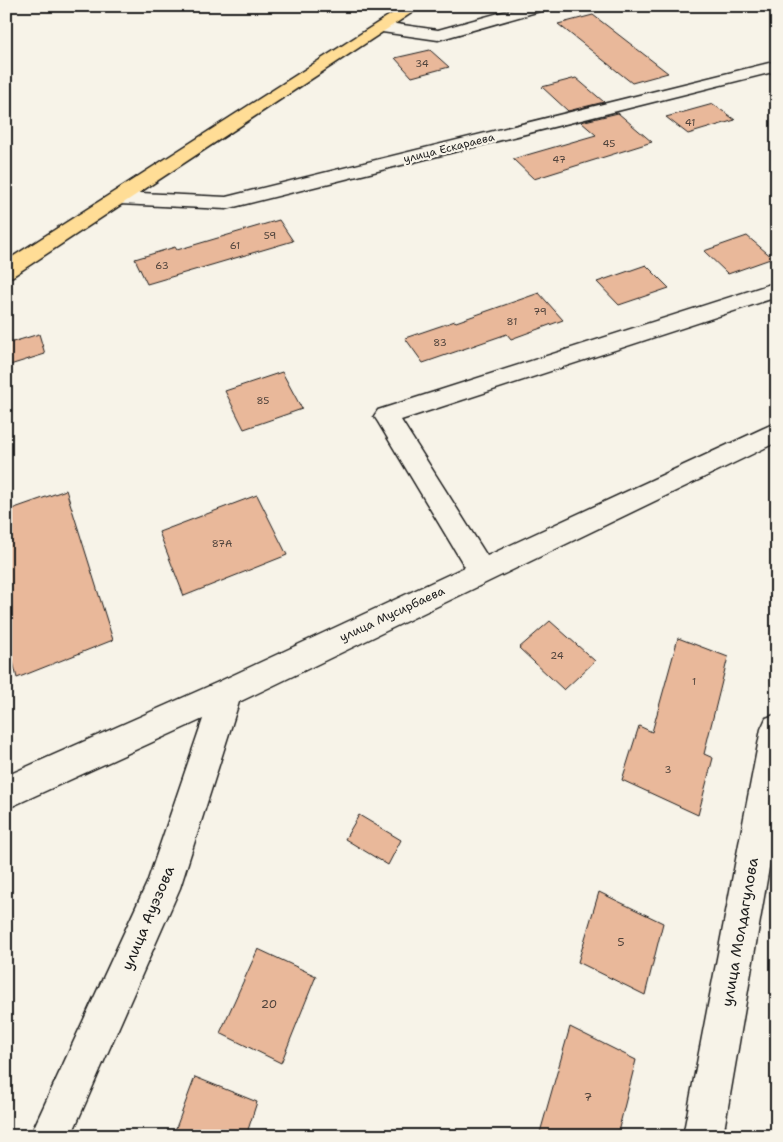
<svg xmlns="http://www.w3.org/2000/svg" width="783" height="1142" viewBox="0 0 783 1142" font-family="'Shantell Sans',sans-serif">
<rect width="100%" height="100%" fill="#f7f3e8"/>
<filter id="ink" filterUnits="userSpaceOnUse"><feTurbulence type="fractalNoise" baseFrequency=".02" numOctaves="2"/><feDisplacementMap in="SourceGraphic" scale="10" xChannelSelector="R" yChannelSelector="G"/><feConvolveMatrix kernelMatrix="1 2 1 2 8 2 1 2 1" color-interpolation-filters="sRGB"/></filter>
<g filter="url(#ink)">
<path fill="#e9b89a" stroke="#1c1c1c" d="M593,15L668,73L632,83L558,24Z
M430,50L449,67L412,77L395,58Z
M576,78L604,102L568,111L542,87Z
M713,104L735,120L688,134L666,117Z
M618,113L652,142L534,179L513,159L596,135L581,122Z
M279,220L293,241L147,284L135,259L175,247L177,250Z
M747,236L773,258L728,274L704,251Z
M646,265L669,288L619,305L597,282Z
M539,293L563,320L511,339L507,334L423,363L405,338L455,321L456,322Z
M39,334L45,354L10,365L6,353V344Z
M282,372L302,409L244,429L225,391Z
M66,490L113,640L17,678L6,633V511Z
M257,495L287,555L184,596L159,532Z
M550,621L595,661L564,690L519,648Z
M678,638L728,657L704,754L713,758L698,815L622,780L639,726L652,732Z
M359,815L401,840L388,865L345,839Z
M599,892L663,923L645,995L578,962Z
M258,949L316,976L281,1063L220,1033Z
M570,1027L636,1060L617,1136H539Z
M195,1077L257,1102L246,1136H173Z"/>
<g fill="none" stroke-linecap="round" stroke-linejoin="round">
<g stroke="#1c1c1c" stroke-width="3">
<path id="minor" d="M524,6H549L547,9L438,40L382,32L377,30L374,27L377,24L382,22L438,30Z
M777,61V71L226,209L119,204L112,202L109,198L112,194L119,192L226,197Z
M777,282V297L401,420L487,556L777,422V442L239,702L180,888L71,1136H30L147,883L203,719L6,809V776L216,683L465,567L378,422L374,416L378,410Z
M777,714V821L723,1136H683L761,729L766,718Z"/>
</g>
<g stroke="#1c1c1c" stroke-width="3">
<path id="major" d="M404,6H422L13,276L6,278V261Z"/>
</g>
<use href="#minor" fill="#f7f3e8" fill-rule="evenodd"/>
<use href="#major" fill="#ffdd96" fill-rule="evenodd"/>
</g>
</g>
<g text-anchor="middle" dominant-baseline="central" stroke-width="4.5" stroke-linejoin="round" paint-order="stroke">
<g font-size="10" fill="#4f433c">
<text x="422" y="63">34</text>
<text x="690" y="122">41</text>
<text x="609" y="143">45</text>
<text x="559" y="159">47</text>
<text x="270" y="235">59</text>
<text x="235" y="245">61</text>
<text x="162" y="265">63</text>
<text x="540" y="311">79</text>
<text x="512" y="321">81</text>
<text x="440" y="342">83</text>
<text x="263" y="400">85</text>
<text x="222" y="543">87А</text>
<text x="557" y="655">24</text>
<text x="694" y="681">1</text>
<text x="668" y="769">3</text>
</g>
<g font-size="11" fill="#1c1c1c" stroke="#f7f3e8">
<text transform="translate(449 148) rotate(-14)">улица Ескараева</text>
</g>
<g font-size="12" fill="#1c1c1c" stroke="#f7f3e8">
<text transform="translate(392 614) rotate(-25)">улица Мусирбаева</text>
</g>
<g font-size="12" fill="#4f433c">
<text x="621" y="942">5</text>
<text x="269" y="1004">20</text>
<text x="588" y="1097">7</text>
</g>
<g font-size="15" fill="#1c1c1c" stroke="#f7f3e8">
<text transform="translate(148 918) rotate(-67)">улица Ауэзова</text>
<text transform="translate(740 932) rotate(-80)">улица Молдагулова</text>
</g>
</g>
<rect width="783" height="1142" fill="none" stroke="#f7f3e8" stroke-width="25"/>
<rect x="12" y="12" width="758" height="1117" fill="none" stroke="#1c1c1c" stroke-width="2" filter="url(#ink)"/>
</svg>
